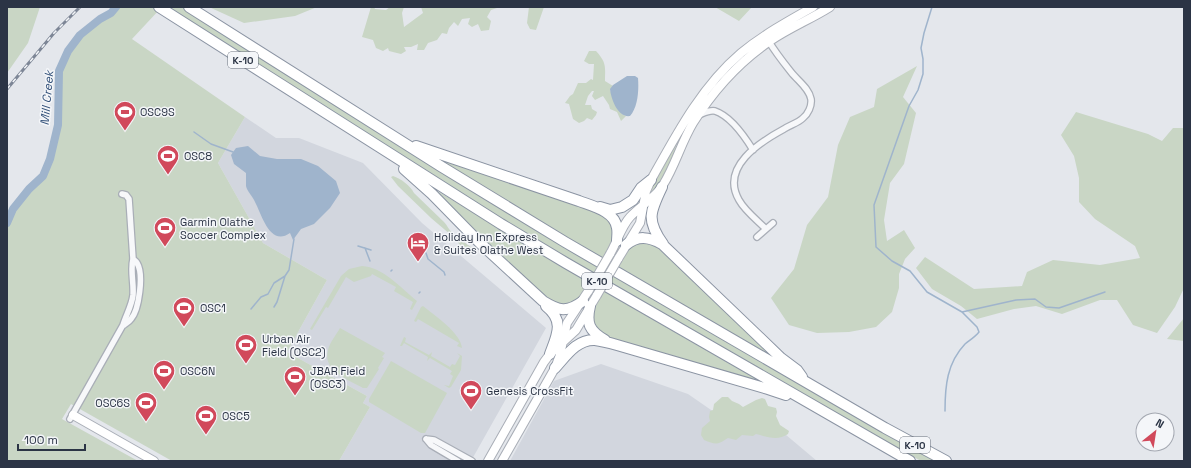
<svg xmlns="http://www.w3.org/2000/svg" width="1191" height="468" viewBox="0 0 1191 468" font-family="'Space Grotesk',sans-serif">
<rect width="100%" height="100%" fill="#e4e7ec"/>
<path fill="#d2d6de" d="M245,117L276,138H299L363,163L422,223L546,328L471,461H339L370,407L363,403L367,396L287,352L327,280L263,243L218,163Z
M601,364L688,394L740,430L754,408L817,461H510L554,381Z"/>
<path fill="#c9d6c5" d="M7,7H40L28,43L7,73Z
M112,7H157L160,9L132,39L245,117L218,163L263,243L327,280L287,352L367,396L363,403L370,407L339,461H172L71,404L62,419L138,461H7V223L13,209L29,189L43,176L50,159L58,125L59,71L68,51L80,35L100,19Z
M166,7H182L290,75L938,461H921L791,389L528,236Z
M209,7H317L295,16L244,23Z
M371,7H374L375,9L386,10L390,7H404L402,13L404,27L423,13L421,7H500L491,10L487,17L491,21L489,30L481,31L478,24L472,27L468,24L470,18L462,19L458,26L454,22L449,28L447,34L442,33L437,40L428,43L424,50H417L418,44L411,47H404L406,51L401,54L389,51L388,48L383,51L376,48L373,40L362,37Z
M529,7H544L536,30L530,29L527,23Z
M715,7H752L739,21Z
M589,51H596C607,63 605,67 605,81L613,86L610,90L622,114L626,116L621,121L617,112L610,109L609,105L603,96L595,100L592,96L594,91H592L588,96L585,105H591L592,109L597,112L596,115L592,120L587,118L584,121L579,123L573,119L569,104L565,103L570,96L573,94L578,83H586L591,79L593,80L594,64H589L584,61Z
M917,66L903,97L916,113L904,164L890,183L884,220L887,241L904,230L915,248L905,259L899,274V288L892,312L876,327L849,332L817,333L789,325L771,298L794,269L807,225L828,197L838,145L850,117L874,107L877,89Z
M1076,112L1148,134L1162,141L1173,128H1184V288L1175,307L1157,333L1133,325L1117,300H1100L1062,314L1036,306L1014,309L977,319L961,306L932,289L916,268L925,257L974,289L1022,286L1027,272L1053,260L1100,265L1140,258L1135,246L1095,219L1079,202V178L1074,156L1061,135Z
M679,137H680C676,145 675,150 673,158C669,171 660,185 651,194L650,193L651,187Z
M435,154L604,215C616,229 615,238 606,254L620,262C625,253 630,242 642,242C646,242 651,244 655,245L775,358L569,239L434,157Z
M393,176C401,179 410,185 414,193C424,203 434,212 444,222C447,225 449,230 453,234C461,242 471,244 477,254L462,247L451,235L431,218L398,186L391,177Z
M429,186L621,301L765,384L607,337L602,335L593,323L594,306L600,296L587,288L576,302L559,305C510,274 469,229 429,186Z
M362,266C383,267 401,288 417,301L412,310L410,309L413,302L394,291L396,287L372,274L371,276L354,282L346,277L328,308L326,307L312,330L310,329L341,276L349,269Z
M423,306C434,315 461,333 462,348L457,346L459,343L418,319L416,322L414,321L421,307Z
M1184,318V341L1167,339Z
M340,328L385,353L382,357L384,358L378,368L379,369L367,388H363C349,380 322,371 328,350C330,342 336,335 340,328Z
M404,337L406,338L405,342L429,355L432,352L431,356L450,367L452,364L455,365L460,356L457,353L462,356L461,370L451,387L449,388L444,385L449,386L453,376L450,374L452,371L430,358L427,361L428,357L404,343L402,346H400Z
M391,361L447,393L425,433H421L369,402V399Z
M722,397H728L732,401L739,404L743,407L756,400L762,398L765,399L768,406L776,408L777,412L776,416L780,425L789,431L788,434C778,441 767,437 756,434L753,436L742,435L736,440L728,438C717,445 716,445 704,440L701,435L702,428L710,421L709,417L710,411L713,410L714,404Z"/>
<path fill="#9fb4cc" d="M627,76H635L638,78C639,90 638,107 630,116C618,118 611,99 610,89L613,85Z
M248,146L260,156L277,159H301L318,166L336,181L340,193L330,208L314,224L301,229L293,240L290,233C270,247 262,215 255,202C253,197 247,191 246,186C246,182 246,177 246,173L234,164L231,155L236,148Z"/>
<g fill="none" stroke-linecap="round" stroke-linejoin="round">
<path stroke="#9fb4cc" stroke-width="1.5" d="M932,7L924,33L921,48L923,59V74L918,90L909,106L874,205L876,247L892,261L910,271L927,292L962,312L977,327L979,332C975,337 970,340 965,344C947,363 945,386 945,411
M194,132L211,144L233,152
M358,246L371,250
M365,248L370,261
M426,253L428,259L444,272L445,275
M391,271L392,270
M419,293L420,292
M274,307L277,302L285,276L289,270L294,239
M251,309L261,297L268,294L274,283L285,276
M962,312L1016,300L1035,299L1046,307L1059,308L1105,292"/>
<path stroke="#9fb4cc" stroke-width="8" d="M7,223L13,209L29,189L43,176L50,159L58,125L59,71L68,51L80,35L100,19L111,13L116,7"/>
<g stroke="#a9aeb7" stroke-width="8">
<path id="street" d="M699,115C704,113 709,110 715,111C730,116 745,137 753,150
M766,229C757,220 745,211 739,200C720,167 760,142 784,129C790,125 798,123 803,118C808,114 812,106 811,99C809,88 798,81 791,72C783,62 775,52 768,40
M757,237L773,223
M124,325C126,323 129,322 131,319C139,310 144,274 137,263C136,261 134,260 133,259
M70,419L123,325C126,315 132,305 133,295C134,282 130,271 133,259L129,199L126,195L122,194
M426,439L434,440L472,461
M426,439L431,445L458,461"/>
</g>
<g stroke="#a9aeb7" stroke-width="10">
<path id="secondary" d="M610,254C617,242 621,227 630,217C640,206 655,198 663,185C675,166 681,143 693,123C713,91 739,62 770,41C789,28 811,19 830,7
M618,259L640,223L646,191L651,180C676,135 701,87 741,53C763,35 788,21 813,7
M73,415L154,461
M488,461L544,362L550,354L576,330L597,295
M502,461L555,368L560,355L567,323L589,290"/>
</g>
<g stroke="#8b94a3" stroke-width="12">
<path id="highway" d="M159,7L501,224L566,263L910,461
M189,7L442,167L565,242L885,428L946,461
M416,146L579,201C592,206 615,211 617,228C618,232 617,237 617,241
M404,169L432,194L480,243L543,301C559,311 567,313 583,301
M662,187C650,212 646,220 663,244
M600,207L610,210L622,207L633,200L641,188L651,180
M626,245C638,235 649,237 662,244L781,358L797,370L802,377
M546,306C565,321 557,335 550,354
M590,306C586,323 589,331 605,340
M555,368C566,356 577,339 595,340C603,341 610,343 617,345L768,389L786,395"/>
</g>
<use href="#street" stroke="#f7f8fa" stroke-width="5.5"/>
<use href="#secondary" stroke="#fff" stroke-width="8"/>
<use href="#highway" stroke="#fff" stroke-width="10"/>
<g stroke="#7d8696" stroke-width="3">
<path id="rail" d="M7,89L54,33L80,7"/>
</g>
<use href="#rail" stroke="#f4f6f9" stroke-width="1.5" stroke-dasharray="4.5" stroke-linecap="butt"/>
<g stroke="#a9aeb7" stroke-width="10" stroke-linecap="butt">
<path id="secondary-bridge" d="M589,290L610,254
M597,295L618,259"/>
</g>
<use href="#secondary-bridge" stroke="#fff" stroke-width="8"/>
</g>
<defs>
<g id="stadium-pin" transform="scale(1.15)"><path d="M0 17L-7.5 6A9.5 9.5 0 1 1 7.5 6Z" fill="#d1495b" stroke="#f4f6f9"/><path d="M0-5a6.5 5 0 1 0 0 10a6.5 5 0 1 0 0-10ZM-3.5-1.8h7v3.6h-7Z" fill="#fff"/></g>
<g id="hotel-pin" transform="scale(1.15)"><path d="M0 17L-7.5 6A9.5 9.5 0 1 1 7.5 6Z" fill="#d1495b" stroke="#f4f6f9"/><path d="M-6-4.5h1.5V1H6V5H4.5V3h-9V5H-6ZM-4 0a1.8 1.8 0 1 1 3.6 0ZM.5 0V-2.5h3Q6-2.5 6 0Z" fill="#fff"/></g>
</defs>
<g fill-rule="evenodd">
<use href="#stadium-pin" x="125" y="112"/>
<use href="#stadium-pin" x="168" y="156"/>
<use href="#stadium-pin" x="165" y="228"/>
<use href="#hotel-pin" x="418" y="243"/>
<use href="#stadium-pin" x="184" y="308"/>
<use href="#stadium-pin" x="246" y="345"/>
<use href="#stadium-pin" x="164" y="371"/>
<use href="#stadium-pin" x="295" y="377"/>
<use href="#stadium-pin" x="471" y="391"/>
<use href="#stadium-pin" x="146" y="403"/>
<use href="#stadium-pin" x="206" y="416"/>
</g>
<g text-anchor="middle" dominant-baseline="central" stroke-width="3" stroke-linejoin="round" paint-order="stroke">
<g fill="#f4f6f9" stroke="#676e7b" stroke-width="1">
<rect x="228" y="52" width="30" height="16" rx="3"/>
<rect x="582" y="273" width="30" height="16" rx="3"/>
<rect x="900" y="437" width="30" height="16" rx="3"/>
</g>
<g font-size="10" font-weight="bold" fill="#2b3445">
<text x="243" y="60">K-10</text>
<text x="597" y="281">K-10</text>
<text x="915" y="445">K-10</text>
</g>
<g font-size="11" fill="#2b3445" stroke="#f4f6f9" text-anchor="start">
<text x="140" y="112">OSC9S</text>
<text x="184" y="156">OSC8</text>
<text x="180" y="222">Garmin Olathe<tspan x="180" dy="13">Soccer Complex</tspan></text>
<text x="434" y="237">Holiday Inn Express<tspan x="434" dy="13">&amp; Suites Olathe West</tspan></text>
<text x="200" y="308">OSC1</text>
<text x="262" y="339">Urban Air<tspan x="262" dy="13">Field (OSC2)</tspan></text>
<text x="180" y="371">OSC6N</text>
<text x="310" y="371">JBAR Field<tspan x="310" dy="13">(OSC3)</tspan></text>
<text x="486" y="391">Genesis CrossFit</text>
<text x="130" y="403" text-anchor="end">OSC6S</text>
<text x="222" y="416">OSC5</text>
</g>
<g font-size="12" font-style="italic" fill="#34527a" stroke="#f4f6f9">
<text transform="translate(47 98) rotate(-85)">Mill Creek</text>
</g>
</g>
<rect width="1191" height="468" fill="none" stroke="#2b3445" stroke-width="16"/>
<g transform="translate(1155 432) rotate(30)"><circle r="19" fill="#f4f6f9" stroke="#a4a8b1"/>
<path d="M0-3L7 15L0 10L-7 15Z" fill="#d1495b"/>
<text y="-6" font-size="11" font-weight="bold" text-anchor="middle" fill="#2b3445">N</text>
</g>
<path d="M18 444v6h67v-6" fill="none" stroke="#2b3445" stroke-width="2"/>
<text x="24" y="444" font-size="12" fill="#2b3445" stroke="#f4f6f9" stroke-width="3" paint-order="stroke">100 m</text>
</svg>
